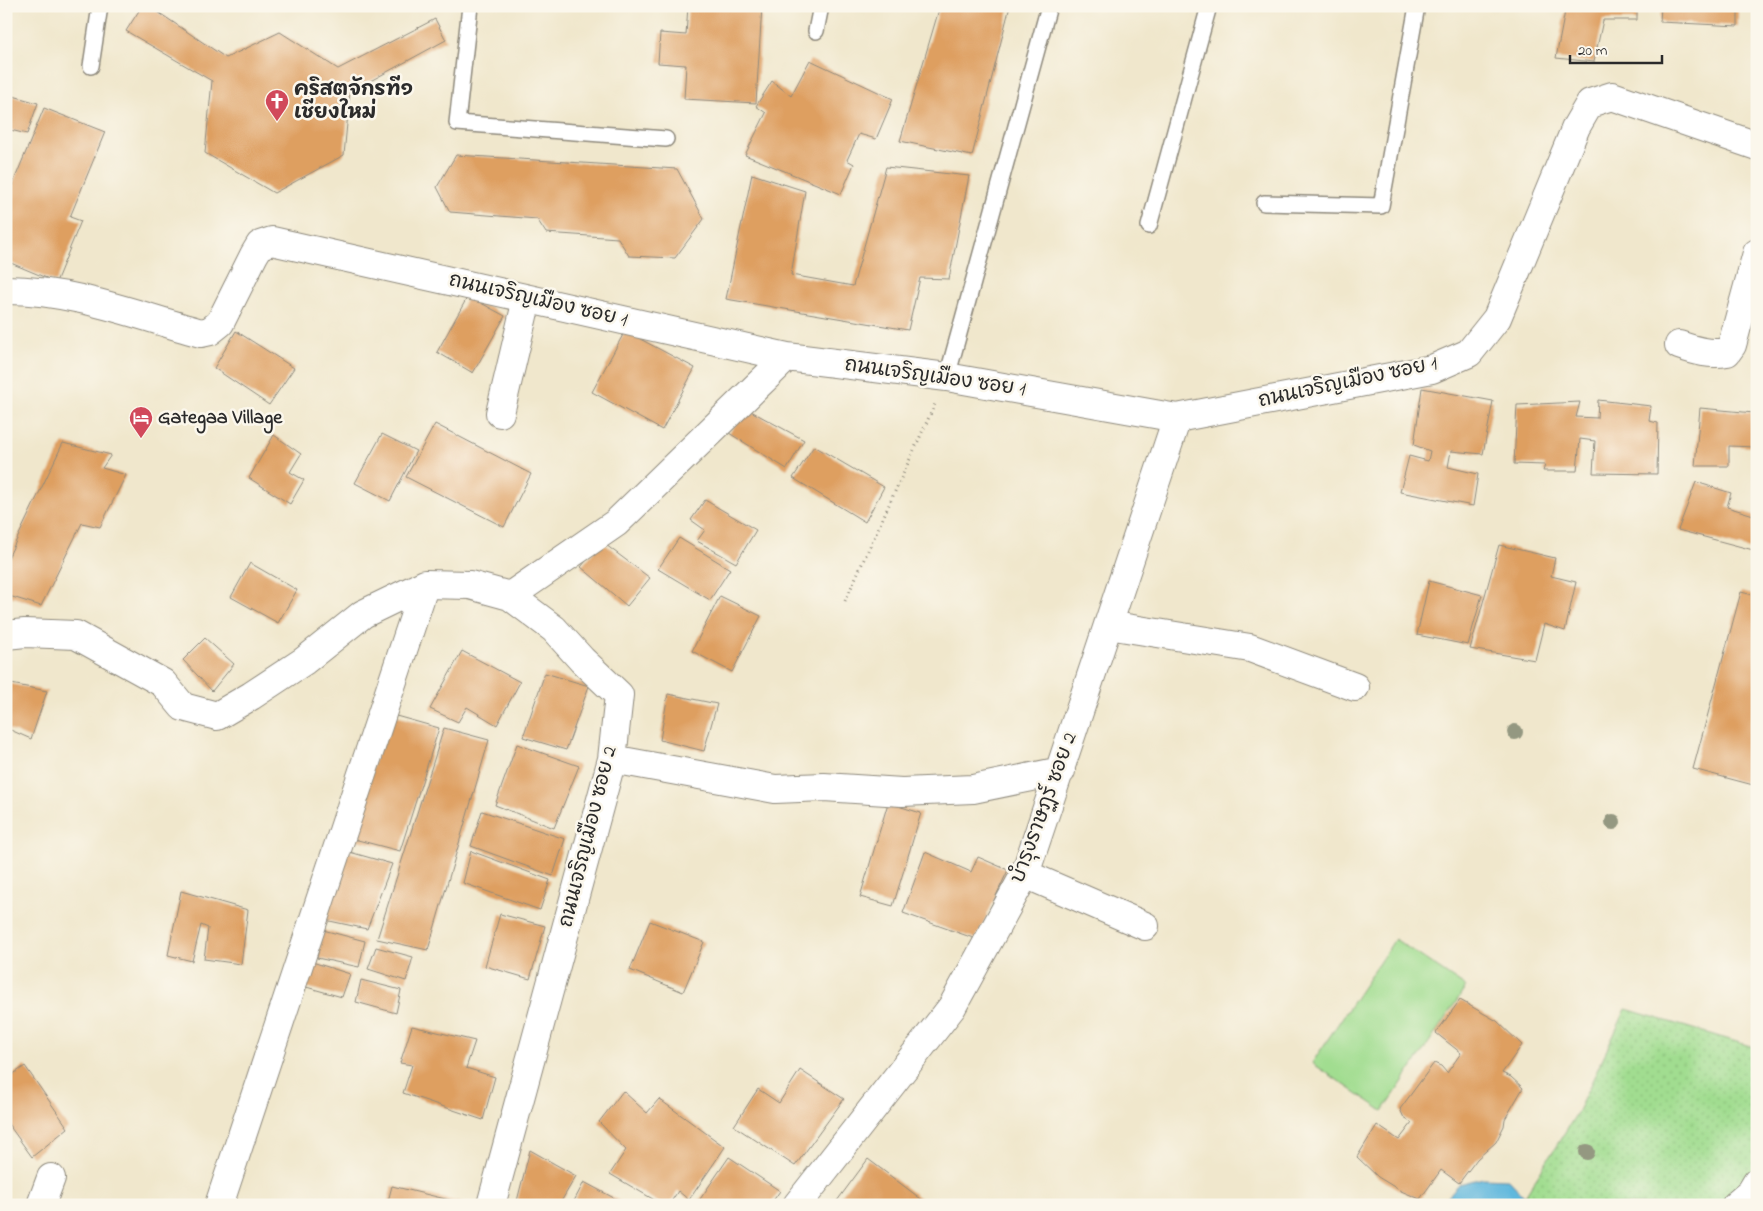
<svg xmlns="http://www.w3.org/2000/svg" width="1763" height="1211" viewBox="0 0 1763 1211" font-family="'Indie Flower','Playpen Sans Thai',sans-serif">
<defs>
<pattern id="grass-dots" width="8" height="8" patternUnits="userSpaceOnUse" patternTransform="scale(1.25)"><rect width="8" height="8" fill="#a1dd90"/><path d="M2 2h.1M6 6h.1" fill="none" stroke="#8bbe7c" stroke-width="1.8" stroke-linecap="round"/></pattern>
</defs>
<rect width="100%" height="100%" fill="#fbf7ec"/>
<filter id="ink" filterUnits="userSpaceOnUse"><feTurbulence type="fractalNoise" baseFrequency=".02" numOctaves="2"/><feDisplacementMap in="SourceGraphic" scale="10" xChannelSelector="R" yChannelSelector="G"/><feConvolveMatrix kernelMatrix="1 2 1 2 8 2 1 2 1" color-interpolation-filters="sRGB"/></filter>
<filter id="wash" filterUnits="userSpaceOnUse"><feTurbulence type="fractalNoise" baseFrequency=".0096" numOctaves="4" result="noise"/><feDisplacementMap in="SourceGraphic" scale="20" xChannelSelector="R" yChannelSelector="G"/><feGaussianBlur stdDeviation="1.12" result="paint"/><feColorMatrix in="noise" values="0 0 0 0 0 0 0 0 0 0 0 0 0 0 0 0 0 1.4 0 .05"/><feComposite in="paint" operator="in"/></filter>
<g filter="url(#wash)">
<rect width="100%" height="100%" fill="#f0e7cc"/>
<path fill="url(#grass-dots)" stroke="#66845e" d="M1626,1009L1757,1048V1182L1736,1205H1519L1577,1113Z"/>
<path fill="#a1dd90" stroke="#66845e" d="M1395,939L1466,987L1383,1111L1312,1063Z"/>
<path fill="#60b8dd" stroke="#467284" d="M1483,1178L1508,1179L1524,1196L1519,1205H1440L1459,1184Z"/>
<g id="blocks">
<path fill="#de9f61" d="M142,6H149L226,58L280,32L338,69L435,19L446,40L350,92L344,155L274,193L205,153L212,81L126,31Z
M688,6H762L756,103L684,99L686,65L658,63L660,33L686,35Z
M940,6H1010L972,156L900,141Z
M1566,6H1637V20H1603L1594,62L1556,58Z
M1661,6H1738V26L1660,22Z
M810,60L893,99L876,139L859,134L847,160L854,164L841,194L745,155L766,113L756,106L772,81L791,96Z
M6,94L38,103L27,134L6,129Z
M44,108L105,132L70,217L81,221L56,282L6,261V192L9,193Z
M456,155L677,169L704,219L675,258L629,256L618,238L546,233L537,219L450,212L437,187Z
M886,167L969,176L949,279L920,278L908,330L726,299L752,174L805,191L791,275L853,286Z
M468,296L505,316L473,373L437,352Z
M236,331L294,368L269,405L214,368Z
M625,331L695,368L662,430L592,392Z
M1422,388L1493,401L1483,454L1451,451L1448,467L1478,474L1473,506L1400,492L1409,456L1428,461L1430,451L1414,445Z
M1598,400L1651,406L1649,421L1658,423L1657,474L1593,473L1595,441L1580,439L1577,471H1543L1545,465L1514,464L1517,405L1580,402L1576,417L1597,418Z
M1700,408L1754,413L1752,429H1757V447L1729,446V466H1695Z
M747,409L804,440L787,469L729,433Z
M435,424L531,474L504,527L406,477Z
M382,434L416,451L390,501L355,483Z
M274,435L301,454L290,472L304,480L290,504L249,478Z
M63,443L111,455L102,468L126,475L100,527L82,523L41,606L6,595V562Z
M814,446L884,487L865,522L793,478Z
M1696,482L1731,493L1727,507L1757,516V551L1678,530Z
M705,500L756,530L736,563L697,541L705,530L691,520Z
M679,538L730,569L710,600L658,569Z
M602,542L650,578L627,606L581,567Z
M1499,545L1555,558L1551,576L1576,582L1565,631L1544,624L1535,660L1470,649Z
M250,563L297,590L278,623L231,597Z
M1429,581L1482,595L1468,645L1417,635Z
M1741,592L1757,596V786L1693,769Z
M720,596L761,616L732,672L692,651Z
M205,638L234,664L212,691L183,660Z
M462,651L520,682L497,725L467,707L458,722L430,709Z
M545,673L589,686L566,750L523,737Z
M6,683L47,691L31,739L6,728Z
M668,694L717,704L704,751L660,740Z
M389,714L439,728L400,851L350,838Z
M444,728L489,740L428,950L377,939Z
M517,744L579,766L554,828L495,805Z
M888,803L921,813L893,906L860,897Z
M482,811L565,839L553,876L471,846Z
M346,851L392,864L367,929L325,920Z
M471,851L550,880L540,910L463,883Z
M925,852L971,872L978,857L1008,870L976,939L903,913Z
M181,891L248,910L241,964L204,959L208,928L201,925L192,961L168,955Z
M500,914L545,926L530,979L485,966Z
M650,921L704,942L683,992L630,970Z
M323,930L365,941L359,967L317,958Z
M376,947L413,957L406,981L368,969Z
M309,961L350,974L342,997L299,985Z
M361,980L401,990L396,1013L356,1002Z
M1460,1000L1497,1021L1522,1045L1502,1073L1511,1077L1523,1088L1505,1119L1504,1126L1496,1142L1477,1159L1459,1183L1441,1170L1420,1199L1401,1191L1378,1177L1357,1157L1377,1125L1399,1140L1412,1123L1404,1118L1400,1109L1434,1063L1441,1066L1447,1073L1461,1053L1436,1033Z
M412,1026L475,1041L466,1068L495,1077L483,1120L403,1093L412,1065L400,1063Z
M25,1066L68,1128L32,1157L6,1121V1079Z
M800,1070L844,1099L795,1166L734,1126L758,1089L779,1103Z
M623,1091L647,1113L659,1099L725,1147L689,1200L678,1191L669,1205H663L610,1174L626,1150L599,1122Z
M530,1150L576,1176L559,1205H516Z
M729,1157L780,1191L770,1205H696Z
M868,1159L925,1202L923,1205H834Z
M584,1182L627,1205H572Z
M392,1186L466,1204V1205H387Z"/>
</g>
</g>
<g filter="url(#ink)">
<use href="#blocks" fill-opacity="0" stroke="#8e897c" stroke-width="1"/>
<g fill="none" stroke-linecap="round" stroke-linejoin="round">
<g stroke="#8e897c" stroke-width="18">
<path id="service" d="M470,6L457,123L666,139
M816,31L821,6
M91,66L100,6
M1264,203L1381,206L1417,6
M1149,226L1209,6
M947,377L1049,6"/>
</g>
<g stroke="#8e897c" stroke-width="30">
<path id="minor" d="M6,290C73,290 137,315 201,333L210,331L220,323L254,255L260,245L272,241L787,357L947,377L1177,418L1432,369L1469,353L1497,318L1576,127L1590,103L1612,96L1757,146
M1679,345C1696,351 1710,355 1727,352L1732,345L1757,253
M500,413L527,299
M510,596L616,523L787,357
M1108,625L1250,648L1355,687
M6,635L25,633L76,635L163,683L183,707L217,716L251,696L304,661L363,614L425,584L470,585L510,596L554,629L582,660L619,695L612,759L491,1205
M612,759L775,789L824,787L902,792L973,789L1061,771
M1025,874L1145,926
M41,1205L51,1178
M219,1205L425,584
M797,1205L952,1007L1025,874L1177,418
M1736,1205L1751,1192L1757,1182"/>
</g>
<path stroke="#8e897c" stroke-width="3" stroke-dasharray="1 4" stroke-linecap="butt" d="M845,601L935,404"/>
<use href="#service" stroke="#fff" stroke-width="15"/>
<use href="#minor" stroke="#fff" stroke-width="28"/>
</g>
<g fill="#949881">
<circle cx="1515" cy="732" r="8"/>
<circle cx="1613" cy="822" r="8"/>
<circle cx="1587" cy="1152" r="8"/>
</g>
</g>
<defs>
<g id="church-pin" transform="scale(1.25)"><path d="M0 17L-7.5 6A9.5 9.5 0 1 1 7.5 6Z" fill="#d1495b" stroke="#fbf7ec"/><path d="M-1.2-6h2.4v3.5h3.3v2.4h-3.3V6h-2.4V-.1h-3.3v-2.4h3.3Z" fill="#fff"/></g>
<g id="hotel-pin" transform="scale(1.25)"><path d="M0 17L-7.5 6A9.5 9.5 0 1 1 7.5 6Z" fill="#d1495b" stroke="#fbf7ec"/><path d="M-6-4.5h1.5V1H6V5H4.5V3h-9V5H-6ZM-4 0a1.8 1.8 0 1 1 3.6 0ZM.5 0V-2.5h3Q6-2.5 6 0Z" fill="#fff"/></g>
</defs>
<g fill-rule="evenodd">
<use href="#church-pin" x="277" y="101"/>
<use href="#hotel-pin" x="141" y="418"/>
</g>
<g text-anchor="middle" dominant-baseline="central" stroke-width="5" stroke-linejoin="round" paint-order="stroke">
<g font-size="20" font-weight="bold" fill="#2b2b2b" stroke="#fbf7ec" text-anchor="start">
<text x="294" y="90">คริสตจักรที๑<tspan x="294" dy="23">เชียงใหม่</tspan></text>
<text x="158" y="418">Gategaa Village</text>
</g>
<g font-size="20" fill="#2b2b2b" stroke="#fbf7ec">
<text transform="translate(538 301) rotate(13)">ถนนเจริญเมือง ซอย 1</text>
<text transform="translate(935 378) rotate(8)">ถนนเจริญเมือง ซอย 1</text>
<text transform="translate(1348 383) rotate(-12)">ถนนเจริญเมือง ซอย 1</text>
<text transform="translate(1045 808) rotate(-70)">บำรุงราษฏร์ ซอย 2</text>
<text transform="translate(589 837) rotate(-76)">ถนนเจริญเมือง ซอย 2</text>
</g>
</g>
<rect width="1763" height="1211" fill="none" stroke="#fbf7ec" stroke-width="25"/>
<path d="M1570 55v8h92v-8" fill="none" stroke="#2b2b2b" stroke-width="2.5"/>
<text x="1578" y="55" font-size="15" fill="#2b2b2b" stroke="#fbf7ec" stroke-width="4" paint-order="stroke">20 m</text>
</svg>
